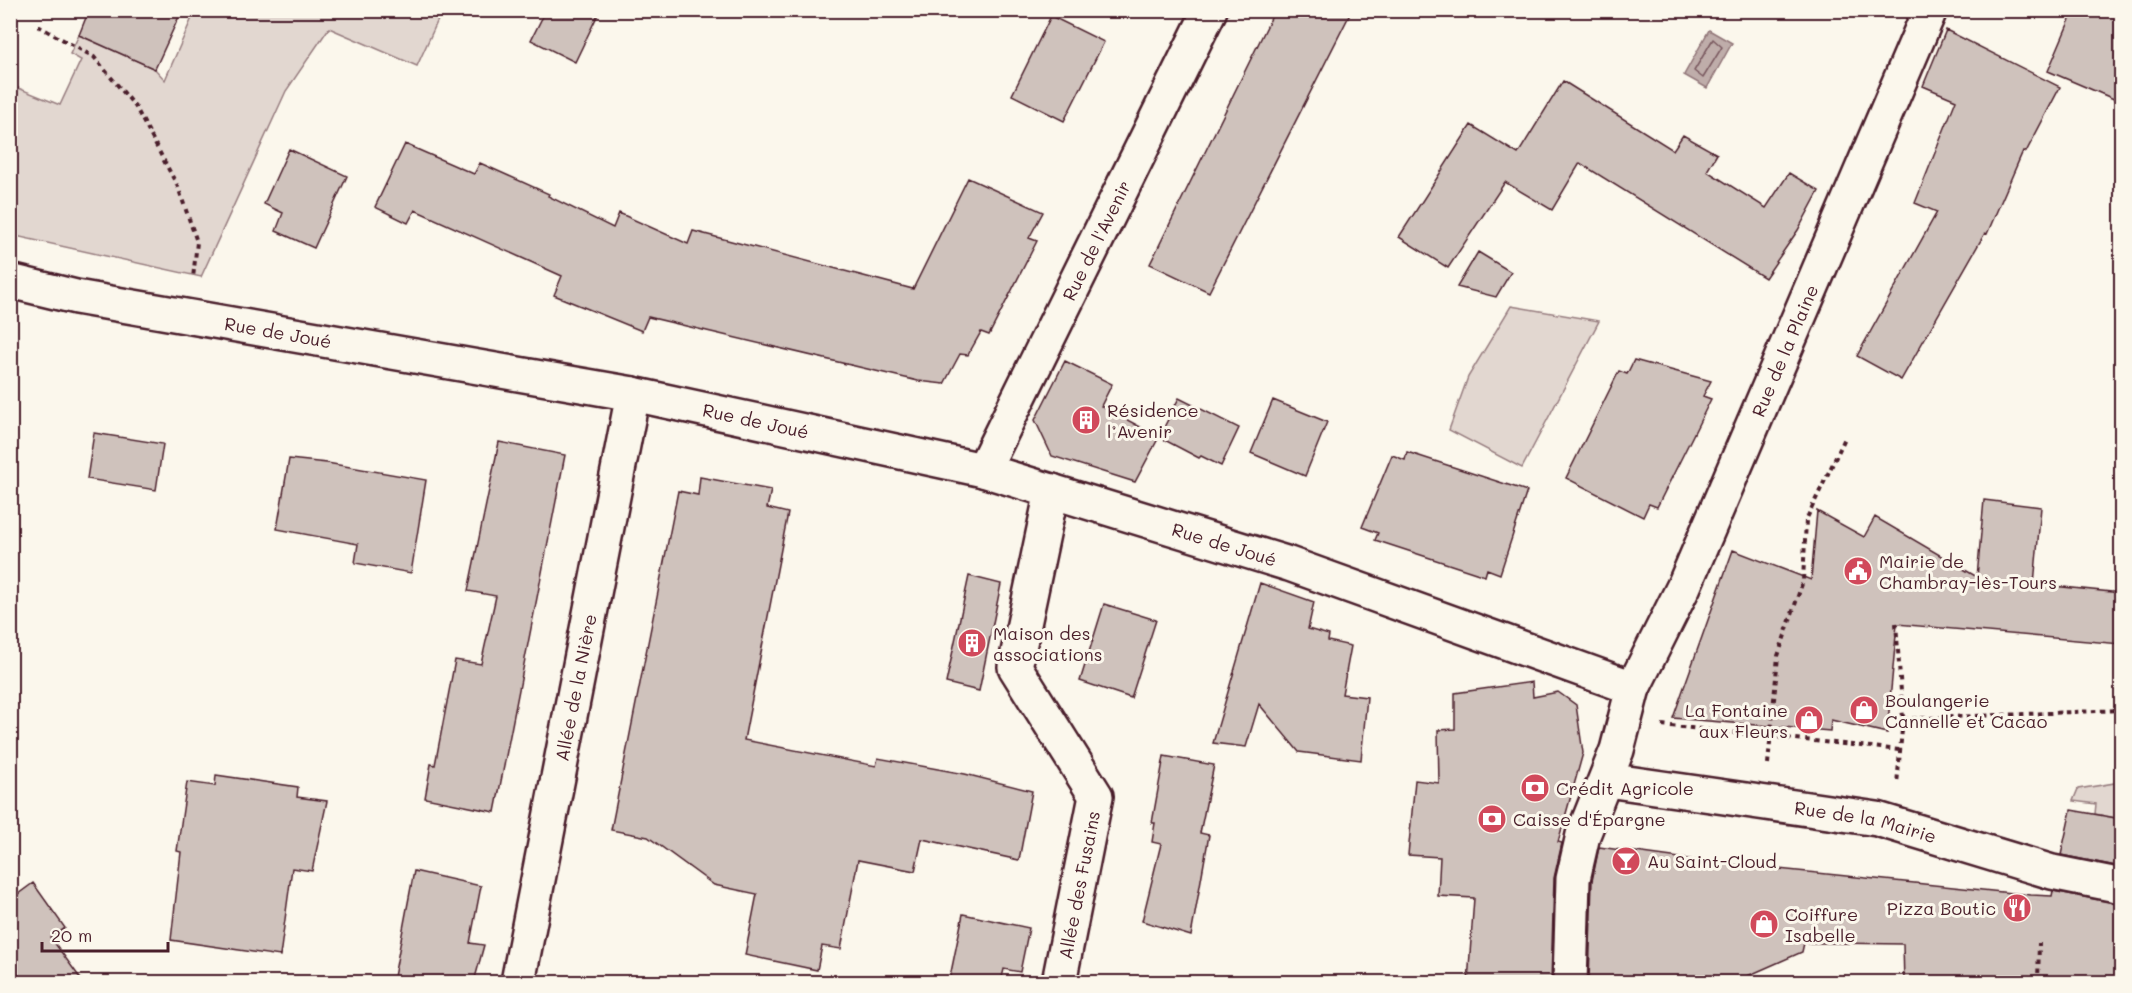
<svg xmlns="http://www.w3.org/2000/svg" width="2132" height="993" viewBox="0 0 2132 993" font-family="Mali,sans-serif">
<rect width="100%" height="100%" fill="#fbf7ec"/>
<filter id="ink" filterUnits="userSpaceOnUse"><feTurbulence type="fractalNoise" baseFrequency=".0167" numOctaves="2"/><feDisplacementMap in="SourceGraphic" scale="12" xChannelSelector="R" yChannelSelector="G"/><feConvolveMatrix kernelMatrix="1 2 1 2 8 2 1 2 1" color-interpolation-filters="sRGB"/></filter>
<g filter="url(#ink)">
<path fill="#e2d7d0" stroke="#967b7e" stroke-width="1.5" d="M195,11H442L417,66L329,28L286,91L201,277L11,235V85L60,105L81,60L70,54L79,35L155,69L165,80Z
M1511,306L1599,321L1522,468L1449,430L1468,377Z
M2121,782V819L2095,814L2096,804L2073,801L2078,789Z"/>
<path fill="#bfadaa" stroke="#907477" stroke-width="1.5" d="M1709,30L1732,43L1707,88L1684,75Z"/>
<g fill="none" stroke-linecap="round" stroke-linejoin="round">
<path stroke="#79585e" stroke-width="1.5" d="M1713,39L1722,47L1703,78L1694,71Z"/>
</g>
<path fill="#cfc2bc" stroke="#4a1f2b" stroke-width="1.5" d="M89,10H182L155,69L79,35Z
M546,10H600L575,62L531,40Z
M1275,10H1352L1209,292L1150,264Z
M2074,10H2121V102L2048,71Z
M1051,16L1104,42L1064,121L1012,95Z
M1946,30L2060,87L2026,152L2023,151L1987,234L1985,233L1901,380L1857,356L1937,212L1915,203L1956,100L1923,86Z
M1563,81L1673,150L1683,135L1717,154L1707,171L1766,208L1789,173L1819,191L1798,230L1765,278L1580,163L1552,210L1505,182L1448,268L1399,237L1471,125L1518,154Z
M405,144L474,174L480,163L549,194L548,196L613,228L619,213L688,244L693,231L913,289L968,178L1043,212L1029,238L1037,241L989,335L981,332L968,355L960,354L944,384L918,381L648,317L642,331L554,295L562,276L415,210L408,223L375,207Z
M289,149L347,176L314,248L276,231L283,213L264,204Z
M1478,252L1511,272L1496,297L1457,287Z
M1634,360L1711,381L1703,396L1711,399L1657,507L1649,504L1643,517L1566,478L1619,371L1627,374Z
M1065,361L1112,384L1101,406L1159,437L1179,398L1239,428L1221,466L1201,456L1199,458L1159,437L1135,482L1052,456L1035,420Z
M1273,400L1327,422L1305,476L1251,453Z
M94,433L163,444L156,490L87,479Z
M499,442L565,455L495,812L425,798L431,764L435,765L455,660L481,664L496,596L468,591Z
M1407,452L1527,491L1500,574L1487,569L1485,576L1375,540L1378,533L1362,527L1392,455L1405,460Z
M289,459L327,463L426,480L411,573L355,563L358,544L277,529Z
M700,477L771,490L767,508L788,513L744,740L876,766L878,758L965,774L1032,791L1019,860L922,839L915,871L858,860L841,949L822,946L817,970L745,955L757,894L714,885L648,837L611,830L678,491L698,495Z
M1984,500L2041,507L2034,584L2121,593V644L1897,624L1887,733L1831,720L1830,731L1673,718L1733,550L1811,580L1817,511L1864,537L1875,517L1977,577Z
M969,576L1001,584L979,691L946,683Z
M1260,583L1314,602L1308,629L1329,635L1328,641L1351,646L1342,694L1367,697L1361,760L1299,752L1259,704L1246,747L1213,743Z
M1104,604L1156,620L1131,698L1080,681Z
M1532,682L1533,697L1558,692L1576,705L1583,753L1558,842L1562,843L1554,878L1551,982H1468L1474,898L1438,896L1440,857L1408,855L1415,780L1439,783L1438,730L1455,729V693Z
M1164,756L1214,765L1200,833L1209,835L1191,936L1142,921L1161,844L1152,842L1155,823H1152Z
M216,775L298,787L297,797L327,801L312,871L292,868L280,956L171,940L181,852L177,851L187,782L215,786Z
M2071,810L2121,819V867L2061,855Z
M1599,847L1709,862L2031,895L2052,896L2053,891L2121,904V982H1904L1903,944L1832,943H1804L1802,952L1734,982H1589L1592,881Z
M414,871L481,886L470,943L484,945L474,982H393Z
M33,883L65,928L51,938L83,982H10V900Z
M963,914L1029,928L1020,972L1004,969L1001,982H949Z"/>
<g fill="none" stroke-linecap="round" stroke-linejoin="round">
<g stroke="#4a1f2b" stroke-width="38">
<g id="minor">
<path id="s1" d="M983,470L1210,10"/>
<path d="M1052,491L1015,667L1096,796L1059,982"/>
<path id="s2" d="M1633,688L1684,586L1930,10"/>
<path id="s3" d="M1607,780L1877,819L2052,872L2122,886"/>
<path id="s4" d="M518,982L633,394"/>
</g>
</g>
<g stroke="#4a1f2b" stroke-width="38">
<g id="tertiary">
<path id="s5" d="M10,281L76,297L633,394L983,470L1289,564L1633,688L1617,750L1583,835L1573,879L1570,982"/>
</g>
</g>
<path stroke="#4a1f2b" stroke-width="4" stroke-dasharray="4.5 4.5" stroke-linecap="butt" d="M38,26L94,57L135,106L178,187L197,242L193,278
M1896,623L1903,719L1897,784
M1903,719L2122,710
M1662,725L1900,750
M1768,764L1778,656L1803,581L1806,520L1845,438
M2038,982L2039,943"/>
<use href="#minor" stroke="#fbf7ec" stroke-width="33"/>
<use href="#tertiary" stroke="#fbf7ec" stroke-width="33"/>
</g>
</g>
<defs>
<g id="building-disc" transform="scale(1.5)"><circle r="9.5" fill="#d1495b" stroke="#fbf7ec"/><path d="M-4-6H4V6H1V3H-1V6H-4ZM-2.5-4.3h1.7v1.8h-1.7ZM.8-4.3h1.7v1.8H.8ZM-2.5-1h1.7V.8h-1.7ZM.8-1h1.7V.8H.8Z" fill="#fff"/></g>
<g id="civic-disc" transform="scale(1.5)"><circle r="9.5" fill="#d1495b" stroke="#fbf7ec"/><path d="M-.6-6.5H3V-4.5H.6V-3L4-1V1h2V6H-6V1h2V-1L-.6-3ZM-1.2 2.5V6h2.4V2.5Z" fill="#fff"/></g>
<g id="shop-disc" transform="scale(1.5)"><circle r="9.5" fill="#d1495b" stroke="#fbf7ec"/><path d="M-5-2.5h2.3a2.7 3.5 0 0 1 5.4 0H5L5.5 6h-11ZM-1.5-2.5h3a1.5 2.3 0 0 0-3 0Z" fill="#fff"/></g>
<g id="bank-disc" transform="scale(1.5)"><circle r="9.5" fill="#d1495b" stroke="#fbf7ec"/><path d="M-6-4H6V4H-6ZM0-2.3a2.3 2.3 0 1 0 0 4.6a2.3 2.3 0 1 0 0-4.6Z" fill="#fff"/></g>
<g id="bar-disc" transform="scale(1.5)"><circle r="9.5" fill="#d1495b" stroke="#fbf7ec"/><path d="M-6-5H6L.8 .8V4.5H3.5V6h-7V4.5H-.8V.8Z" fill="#fff"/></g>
<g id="restaurant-disc" transform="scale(1.5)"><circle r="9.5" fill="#d1495b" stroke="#fbf7ec"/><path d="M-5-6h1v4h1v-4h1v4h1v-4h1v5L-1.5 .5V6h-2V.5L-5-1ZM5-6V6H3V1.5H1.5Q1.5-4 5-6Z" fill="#fff"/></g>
</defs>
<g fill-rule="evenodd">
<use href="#building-disc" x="1086" y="420"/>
<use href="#civic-disc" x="1858" y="571"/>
<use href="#building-disc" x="972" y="643"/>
<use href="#shop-disc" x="1864" y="710"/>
<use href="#shop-disc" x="1809" y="720"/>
<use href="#bank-disc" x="1535" y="788"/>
<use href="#bank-disc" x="1492" y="819"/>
<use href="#bar-disc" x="1626" y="861"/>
<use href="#restaurant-disc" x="2017" y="908"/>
<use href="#shop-disc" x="1764" y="924"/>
</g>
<g text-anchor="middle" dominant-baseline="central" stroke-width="6" stroke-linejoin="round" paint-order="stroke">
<g font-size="18" fill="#4a1f2b" stroke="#fbf7ec">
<text stroke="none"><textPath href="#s1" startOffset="256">Rue de l'Avenir</textPath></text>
<text stroke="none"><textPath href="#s5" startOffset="273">Rue de Joué</textPath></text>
<text stroke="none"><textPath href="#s2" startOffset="370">Rue de la Plaine</textPath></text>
<text stroke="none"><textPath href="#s5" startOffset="759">Rue de Joué</textPath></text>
<text stroke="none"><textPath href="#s5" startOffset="1244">Rue de Joué</textPath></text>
<text stroke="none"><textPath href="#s4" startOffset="300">Allée de la Nière</textPath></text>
<text stroke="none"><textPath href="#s3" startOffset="262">Rue de la Mairie</textPath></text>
<text transform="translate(1079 885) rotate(-79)">Allée des Fusains</text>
</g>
<g font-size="18" fill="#4a1f2b" stroke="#fbf7ec" text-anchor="start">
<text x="1107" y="410">Résidence<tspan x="1107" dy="21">l’Avenir</tspan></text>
<text x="1879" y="561">Mairie de<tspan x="1879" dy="21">Chambray-lès-Tours</tspan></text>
<text x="993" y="633">Maison des<tspan x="993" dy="21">associations</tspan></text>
<text x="1885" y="700">Boulangerie<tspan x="1885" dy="21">Cannelle et Cacao</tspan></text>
<text x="1788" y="710" text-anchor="end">La Fontaine<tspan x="1788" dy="21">aux Fleurs</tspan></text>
<text x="1556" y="788">Crédit Agricole</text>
<text x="1513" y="819">Caisse d'Épargne</text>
<text x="1647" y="861">Au Saint-Cloud</text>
<text x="1996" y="908" text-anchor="end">Pizza Boutic</text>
<text x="1785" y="914">Coiffure<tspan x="1785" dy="21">Isabelle</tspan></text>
</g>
</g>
<rect width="2132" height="993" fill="none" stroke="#fbf7ec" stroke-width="36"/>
<rect x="18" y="18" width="2096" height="957" fill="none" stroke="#4a1f2b" stroke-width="2" filter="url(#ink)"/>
<path d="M42 942v9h126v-9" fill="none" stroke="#4a1f2b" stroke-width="3"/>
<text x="51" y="942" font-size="18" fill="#4a1f2b" stroke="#fbf7ec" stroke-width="4.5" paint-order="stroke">20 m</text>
</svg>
